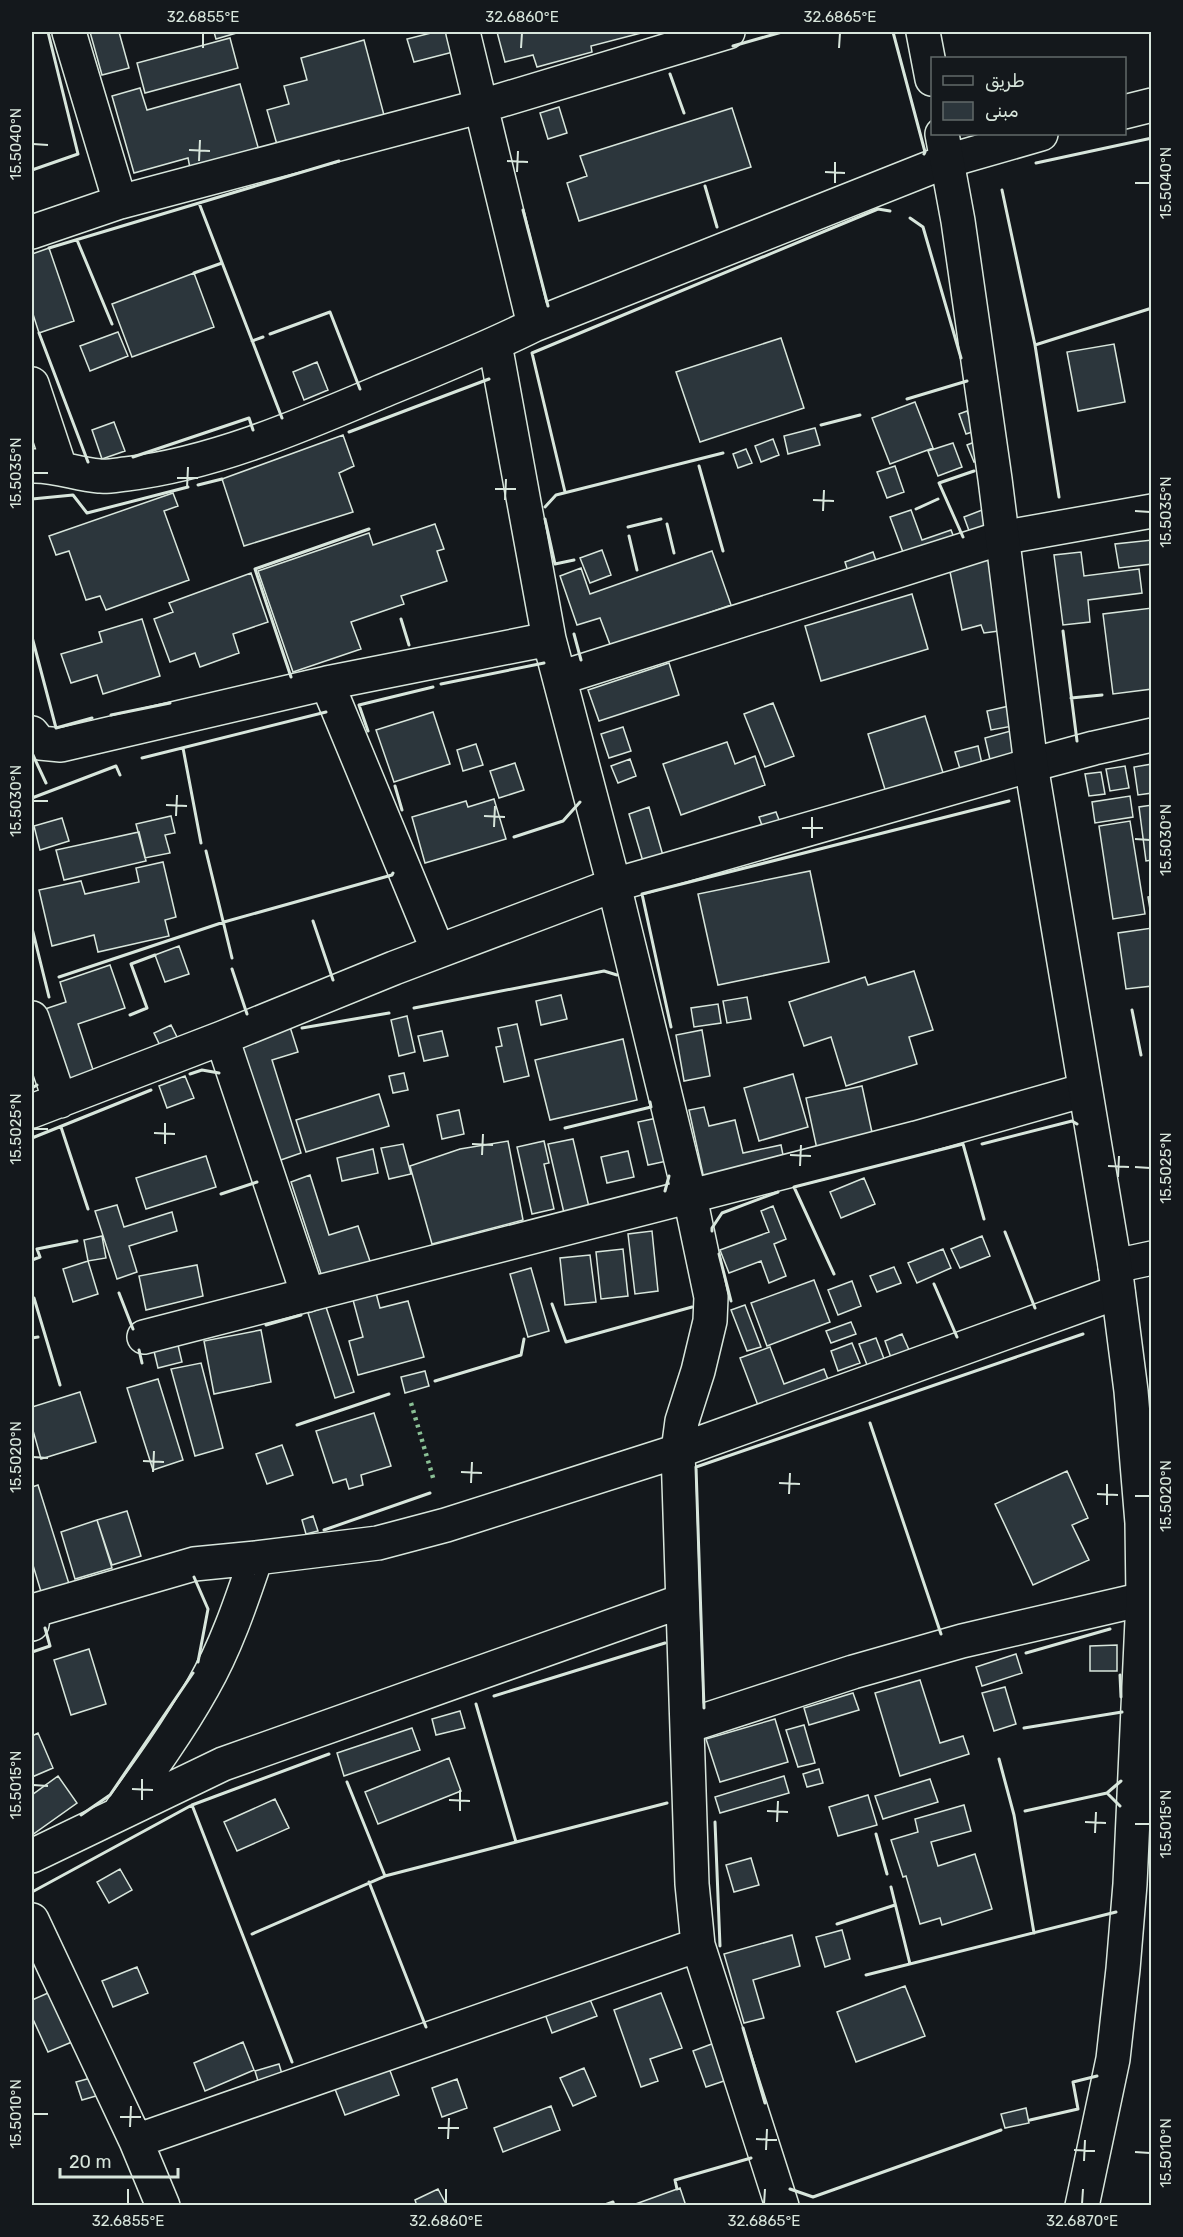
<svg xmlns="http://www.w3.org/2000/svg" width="1183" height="2237" viewBox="0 0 1183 2237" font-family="Rubik,'Noto Naskh Arabic',sans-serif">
<rect width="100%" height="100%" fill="#14181c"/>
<path fill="#2c363c" stroke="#d8e6dc" stroke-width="1.5" d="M90,32H119L129,68L102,75Z
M214,32H240L216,39Z
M435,32H452L457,51L414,62L407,39Z
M497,32H645L591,46L592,52L537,67L533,55L505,62Z
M230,38L238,68L145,93L137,63Z
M364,40L385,119L278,148L267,110L289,104L284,86L307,80L301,58Z
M240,84L260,154L191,173L188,158L134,173L112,96L140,88L147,110Z
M559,107L567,133L548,139L540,113Z
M732,108L751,167L579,221L567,183L587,176L580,156Z
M49,248L74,321L39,333L32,311V254Z
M194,273L214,327L132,357L112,304Z
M118,332L128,356L90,371L80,346Z
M781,338L804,408L700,442L676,372Z
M1114,344L1125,402L1078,411L1067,352Z
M317,362L328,390L304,400L293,372Z
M915,402L933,448L890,464L872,418Z
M967,411L975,431L966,434L959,414Z
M114,422L125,451L102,459L92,430Z
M815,428L820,445L788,454L784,436Z
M343,435L354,466L339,473L353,512L244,546L222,479Z
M773,439L779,455L761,462L755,446Z
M977,441L984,458L974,462L967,445Z
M953,443L962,467L938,476L928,451Z
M746,449L752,463L738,468L733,454Z
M895,466L904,492L887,498L877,472Z
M173,493L178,506L164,511L189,580L106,610L100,596L86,600L69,551L56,555L49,536Z
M990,507L998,530L972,539L964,517Z
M911,510L922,540L951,530L957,545L907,563L890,517Z
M435,524L444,549L437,551L447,581L401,596L404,604L351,622L361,649L293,672L258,571L369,533L373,545Z
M1152,540V564L1119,568L1115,544Z
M602,550L611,575L590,583L580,558Z
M712,551L731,605L611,647L600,618L577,625L560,576L581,568L590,594Z
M873,552L880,572L851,581L845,562Z
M1081,552L1084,576L1139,569L1142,593L1088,600L1090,622L1063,625L1054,555Z
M997,556L1006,630L984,633L981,625L962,630L950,572Z
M251,573L268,622L233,634L239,653L200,667L195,653L170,662L154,619L173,612L169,603Z
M912,594L928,649L821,681L805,626Z
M1152,608V689L1113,694L1103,614Z
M142,619L160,676L103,694L97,675L71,683L61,654L102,642L99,632Z
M669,663L679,695L599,721L588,690Z
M773,703L794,756L765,767L744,714Z
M1009,706L1013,726L991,730L987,711Z
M433,712L450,764L394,782L376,730Z
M925,716L945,779L887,796L868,734Z
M623,727L631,751L609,758L601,734Z
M1022,728L1029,754L991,764L985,738Z
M727,742L735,764L755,756L765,785L681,815L663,764Z
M476,744L483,765L463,771L457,750Z
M978,746L982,764L960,769L955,752Z
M630,759L636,776L618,783L611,766Z
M515,763L524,790L499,798L490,771Z
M1152,764V793L1138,795L1134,767Z
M1125,766L1129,788L1110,791L1106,769Z
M1101,772L1105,794L1089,796L1085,774Z
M1130,796L1133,817L1095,823L1092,802Z
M494,799L506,839L425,863L412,817L466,801L468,807Z
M1152,805V860L1146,861L1139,807Z
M649,807L664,859L644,865L629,814Z
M776,812L782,828L765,834L759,817Z
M171,816L175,833L165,835L170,853L145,858L136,824Z
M62,818L69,841L40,850L34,826Z
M1130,821L1145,914L1113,919L1099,826Z
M139,832L146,861L64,880L56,850Z
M163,862L176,917L165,920L169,936L98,952L94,935L52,946L39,890L81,881L85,894L139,882L136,868Z
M810,871L829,962L718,985L698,894Z
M1152,896V922L1148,897Z
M1152,928V986L1126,989L1118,933Z
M179,946L189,974L165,982L155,955Z
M110,965L125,1008L78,1024L98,1085L73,1094L45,1009L66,1002L60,982Z
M914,971L933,1030L909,1037L917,1064L846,1086L831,1037L804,1046L789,1002L865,977L868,985Z
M561,995L567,1019L541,1025L536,1001Z
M747,997L751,1019L727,1023L723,1001Z
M718,1004L721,1023L694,1027L691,1008Z
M407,1016L415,1052L399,1056L391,1020Z
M517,1024L529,1076L504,1082L496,1047L502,1046L498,1028Z
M171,1025L182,1047L165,1056L154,1033Z
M290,1027L298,1052L272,1060L301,1153L278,1161L241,1042Z
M702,1030L710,1076L684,1081L676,1035Z
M442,1031L448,1056L424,1061L418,1036Z
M623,1039L637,1100L550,1120L535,1060Z
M404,1073L408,1090L393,1093L389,1076Z
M793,1074L808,1127L759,1141L744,1088Z
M185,1076L194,1098L167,1108L159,1086Z
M862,1086L873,1137L817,1149L806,1098Z
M379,1094L389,1126L306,1152L296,1120Z
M704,1107L709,1126L735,1120L743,1153L781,1145L784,1160L704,1179L689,1110Z
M459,1110L464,1134L442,1139L437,1115Z
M657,1118L667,1161L648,1165L638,1122Z
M573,1139L589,1207L564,1213L548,1144Z
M508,1141L523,1220L432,1244L410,1166L460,1149Z
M544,1141L549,1163L544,1164L554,1209L532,1214L517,1147Z
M403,1144L411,1174L389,1179L381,1148Z
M373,1149L378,1173L342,1181L337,1158Z
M628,1151L634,1177L607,1183L601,1157Z
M206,1156L216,1187L146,1209L136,1178Z
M310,1175L329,1235L358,1226L373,1270L325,1286L291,1182Z
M864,1178L875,1204L841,1218L830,1192Z
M117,1205L124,1227L172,1212L177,1231L129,1246L137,1272L117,1279L95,1211Z
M773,1206L786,1239L774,1244L786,1276L769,1283L761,1261L729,1273L720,1250L769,1232L761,1211Z
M652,1231L658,1291L635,1294L628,1234Z
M102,1236L106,1258L88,1261L84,1240Z
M982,1236L990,1256L960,1268L951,1249Z
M623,1249L628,1296L601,1299L596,1252Z
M943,1249L951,1268L917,1283L908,1263Z
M590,1255L596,1302L565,1305L560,1258Z
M88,1261L98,1294L73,1302L63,1269Z
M197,1265L203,1296L146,1310L139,1276Z
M894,1267L901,1283L877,1292L870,1276Z
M531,1268L549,1331L528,1337L510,1274Z
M814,1280L830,1322L767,1346L751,1303Z
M852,1281L861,1306L838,1315L828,1290Z
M376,1293L380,1308L408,1301L424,1357L358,1375L349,1341L363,1337L353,1300Z
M745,1305L761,1347L747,1351L731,1310Z
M326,1307L354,1392L335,1398L308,1313Z
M851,1322L856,1334L831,1343L826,1331Z
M261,1330L271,1382L214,1394L204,1341Z
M902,1334L913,1359L894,1366L885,1341Z
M876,1338L886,1364L869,1370L859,1344Z
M177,1341L182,1362L158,1368L153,1347Z
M852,1343L860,1363L838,1371L831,1351Z
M770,1347L784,1384L824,1369L832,1390L762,1416L740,1358Z
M201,1363L223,1448L195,1456L171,1369Z
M425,1371L429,1386L405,1393L401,1377Z
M158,1379L183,1460L153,1470L127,1388Z
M80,1392L96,1442L41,1459L32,1427V1407Z
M374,1413L391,1466L361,1475L363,1485L349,1489L346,1479L333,1483L316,1431Z
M282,1445L293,1475L267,1484L256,1454Z
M1067,1471L1088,1518L1072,1525L1089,1560L1033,1585L995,1504Z
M38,1485L70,1587L42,1595L32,1562V1487Z
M127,1511L141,1556L112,1565L97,1520Z
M313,1516L318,1531L306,1534L302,1520Z
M97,1520L112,1568L75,1579L61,1532Z
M1117,1645V1671H1090V1646Z
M89,1649L106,1704L71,1715L54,1660Z
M1016,1654L1022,1673L982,1686L976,1667Z
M920,1680L940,1743L963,1736L969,1754L900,1776L875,1693Z
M1005,1687L1016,1724L994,1731L982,1693Z
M853,1693L859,1710L809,1725L804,1708Z
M460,1711L465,1728L436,1735L432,1719Z
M775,1719L788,1762L720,1782L706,1739Z
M804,1725L815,1763L798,1767L786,1730Z
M412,1728L420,1750L344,1776L337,1753Z
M38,1733L53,1768L32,1777V1736Z
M449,1758L461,1791L378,1824L365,1792Z
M819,1769L823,1783L807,1787L803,1774Z
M58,1776L77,1803L32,1835V1795Z
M784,1776L789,1793L720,1813L715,1797Z
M930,1779L938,1802L883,1819L875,1796Z
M868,1795L877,1825L838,1836L829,1807Z
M275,1799L289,1828L237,1851L224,1822Z
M964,1805L971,1831L931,1842L938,1866L975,1854L992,1909L942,1925L940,1918L920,1924L906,1876L903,1877L891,1840L918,1832L915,1819Z
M751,1858L759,1885L734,1892L726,1865Z
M120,1869L132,1890L109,1903L97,1882Z
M842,1930L850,1959L825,1967L816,1937Z
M792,1935L800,1966L753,1980L764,2018L744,2023L724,1954Z
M137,1967L148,1993L113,2007L102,1981Z
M905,1986L925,2036L856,2062L837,2012Z
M57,1989L79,2039L48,2052L32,2017V2000Z
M661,1993L682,2048L650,2059L658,2081L641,2087L614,2010Z
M589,1997L597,2016L552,2033L545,2014Z
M243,2042L254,2070L205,2091L194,2063Z
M717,2042L730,2079L706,2087L693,2051Z
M279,2064L285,2084L261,2091L255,2071Z
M389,2068L399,2095L345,2115L335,2089Z
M584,2068L596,2096L573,2106L560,2078Z
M98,2076L103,2094L82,2100L76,2082Z
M457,2079L467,2108L442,2117L432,2088Z
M551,2106L560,2130L503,2152L494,2128Z
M1026,2108L1029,2123L1005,2128L1001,2114Z
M680,2188L686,2206H630Z
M438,2189L447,2206H417L415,2200Z"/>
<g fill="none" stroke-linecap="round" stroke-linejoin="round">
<g stroke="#d8e6dc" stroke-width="36">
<path id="street" d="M69,32L120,202
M463,32L534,325
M1124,112L1152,105
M32,232L120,202L482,106L728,32
M495,344L549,639L614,885L690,1197L711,1297L710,1321L698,1371L682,1421L678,1451L692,1884L698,1945L782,2206
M32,384L60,468
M32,466C55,465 76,474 99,476C107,477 117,475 126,474C212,464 300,426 380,392C431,371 484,350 534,325L947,161L1041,134
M560,678L1001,538L1152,511
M327,683L438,951
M32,733L40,743L61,745L327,683L549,639
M32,1018L60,1101
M222,1038L308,1295
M32,1111L222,1038L394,968L614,885L1031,765L1094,748L1152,735
M1115,1266L1152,1258
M144,1337L916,1138L1085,1090
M256,1558L378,1543L446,1525L678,1451L1118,1292
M32,1624L34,1611L39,1609L194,1564L256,1558C241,1602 226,1647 203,1687C179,1730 150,1770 121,1810
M687,1726L853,1672L962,1641L1152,1597
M32,1856L223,1764L682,1601
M32,1920L136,2141
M163,2206L136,2141L698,1945"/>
</g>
<g stroke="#d8e6dc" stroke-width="36">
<path id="secondary" d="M923,32L932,79
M942,134L958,221L995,479L1031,765L1115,1266L1131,1391L1142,1523L1143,1598L1130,1884L1123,1969L1113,2059L1082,2206"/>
</g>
<use href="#street" stroke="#14181c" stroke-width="33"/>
<use href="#secondary" stroke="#14181c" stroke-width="33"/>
<path stroke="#8ac095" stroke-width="4.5" stroke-dasharray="3 4.5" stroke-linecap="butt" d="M411,1403L434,1481"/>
<path stroke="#d8e6dc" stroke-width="3" d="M893,32L925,152L924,154
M733,46L782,32
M670,74L684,113
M1036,163L1152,138
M32,170L78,154L48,32
M705,186L717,227
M1002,190L1035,345L1059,497
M199,203L282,418
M523,210L548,306
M910,218L923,227L961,358
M77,240L112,324
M49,248L339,161
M194,273L222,263
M39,333L88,462
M270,334L330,312L360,389
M252,341L263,337
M1035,345L1152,308
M907,399L967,381
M821,425L860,415
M349,432L489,379
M133,457L249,418L253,430
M699,466L723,551
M198,485L222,479
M565,492L532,353L878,209L890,211
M32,499L73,495L87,513L188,487
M545,507L556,495L723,453
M916,509L938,499
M545,519L555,564L574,560
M667,524L674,553
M628,527L661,519
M629,536L637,570
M963,537L939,483L974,471
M401,619L409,645
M1063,631L1077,741
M574,634L581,660
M32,637L56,728L92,718
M291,677L255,569L369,529
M441,684L544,663
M1071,698L1102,695
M111,715L170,703
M368,731L359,705L433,687
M183,748L201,843
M32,753L46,783
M142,758L326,712
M395,786L402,810
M32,798L116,766L120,775
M514,837L563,821L580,802
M206,851L232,958
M313,921L333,980
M32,928L49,997
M232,969L247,1014
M59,977L224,922L392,875L393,873
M414,1008L604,971L617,975
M1132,1010L1141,1055
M130,1015L147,1008L131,964L155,955
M671,1027L642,894L1009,801
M302,1028L389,1013
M190,1074L202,1070L219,1073
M32,1088L37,1085
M61,1127L88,1209
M565,1128L651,1107L650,1102
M32,1138L151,1090
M982,1144L1072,1121L1077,1124
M665,1191L669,1176
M221,1194L257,1182
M712,1231V1228L722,1213L778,1192
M1005,1232L1035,1308
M719,1254L731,1301
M32,1260L40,1257L37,1249L77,1241
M834,1274L794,1187L963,1144L984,1219
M934,1284L957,1337
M119,1293L133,1329
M34,1298L60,1385
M552,1304L566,1342L692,1307
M266,1325L301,1315
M32,1338L38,1337
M139,1350L142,1363
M435,1381L521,1355L524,1339
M870,1423L941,1634
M297,1425L389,1394
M324,1530L430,1493
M194,1577L208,1609L198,1662
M32,1652L50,1646L45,1628
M1026,1653L1110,1629
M1120,1675L1121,1697
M494,1696L665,1643
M476,1704L516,1842
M704,1708L696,1467L1083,1334
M1024,1728L1122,1712
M999,1759L1014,1815L1034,1933
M347,1782L385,1876
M1107,1793L1120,1806
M192,1805L292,2062
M1025,1811L1107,1793L1121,1781
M81,1815L110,1795L193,1673
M715,1822L720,1946
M876,1834L887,1874
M369,1882L426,2027
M891,1887L910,1964
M32,1892L192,1805L329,1754
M837,1924L895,1905
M252,1934L385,1876L667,1803
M866,1975L1116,1912
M743,2028L765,2103
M1030,2120L1078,2109L1073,2082L1097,2076
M677,2189L675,2180L751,2158
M790,2189L813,2197L1001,2130
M602,2206L613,2202L614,2206"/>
</g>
<path fill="none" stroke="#d8e6dc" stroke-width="2" d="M203,48V33M521,48L522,33M839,48L840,33M33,144L48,145M189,150L210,151M199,161L200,140M507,161L528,162M517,172L518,151M825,172L845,173M835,183V162M1135,183H1150M33,473H48M177,478H198M187,488L188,467M495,489H516M505,500L506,479M813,500L834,501M823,511L824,490M1135,511L1150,512M33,801H48M166,805L187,806M176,816L177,795M484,816L505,817M494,827L495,806M802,828H823M812,838V817M1135,839L1150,840M33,1129H48M154,1133L175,1134M165,1144V1123M472,1144L493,1145M482,1155L483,1134M790,1155L811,1156M800,1166L801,1145M1108,1166L1129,1167M1135,1167L1150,1168M1118,1177L1119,1156M33,1457L48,1458M143,1461L164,1462M153,1472L154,1451M461,1472L482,1473M471,1483L472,1462M779,1483L800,1484M789,1494L790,1473M1097,1494L1118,1495M1135,1496H1150M1107,1505V1484M33,1785L48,1786M132,1789L153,1790M142,1800V1779M449,1800L470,1801M460,1811V1790M767,1811L788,1812M777,1822L778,1801M1085,1822L1106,1823M1135,1824H1150M1095,1833L1096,1812M33,2114H48M120,2117H141M130,2127L131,2106M438,2128H459M448,2139L449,2118M756,2139L777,2140M766,2150L767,2129M1074,2150L1095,2151M1135,2152L1150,2153M1084,2161L1085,2140M128,2204V2189M446,2204V2189M764,2204L765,2189M1082,2204L1083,2189"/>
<rect width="1183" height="2237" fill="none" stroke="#14181c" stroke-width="66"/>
<rect x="931" y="57" width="195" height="78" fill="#14181c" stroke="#626a69" stroke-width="1.5"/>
<rect x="943" y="76" width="30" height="9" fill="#14181c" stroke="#626a69" stroke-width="1.5"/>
<text x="985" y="87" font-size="18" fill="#d8e6dc">طريق</text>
<rect x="943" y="102" width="30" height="18" fill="#2c363c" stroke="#626a69" stroke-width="1.5"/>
<text x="985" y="117" font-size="18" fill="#d8e6dc">مبنى</text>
<path d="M60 2168v9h118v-9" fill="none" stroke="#d8e6dc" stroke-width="3"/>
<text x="69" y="2168" font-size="18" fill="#d8e6dc" stroke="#14181c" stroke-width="4.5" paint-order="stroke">20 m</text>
<rect x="33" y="33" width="1117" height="2171" fill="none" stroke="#d8e6dc" stroke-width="2"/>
<g font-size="15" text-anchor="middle" fill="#d8e6dc">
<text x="203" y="22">32.6855°E</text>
<text x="522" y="22">32.6860°E</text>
<text x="840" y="22">32.6865°E</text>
<text transform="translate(16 144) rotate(-90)" y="5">15.5040°N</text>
<text transform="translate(1166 183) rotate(-90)" y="5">15.5040°N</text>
<text transform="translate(16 473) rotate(-90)" y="5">15.5035°N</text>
<text transform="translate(1166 512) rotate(-90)" y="5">15.5035°N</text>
<text transform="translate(16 801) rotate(-90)" y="5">15.5030°N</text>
<text transform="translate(1166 840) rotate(-90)" y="5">15.5030°N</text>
<text transform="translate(16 1129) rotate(-90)" y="5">15.5025°N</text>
<text transform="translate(1166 1168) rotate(-90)" y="5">15.5025°N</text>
<text transform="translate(16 1457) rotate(-90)" y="5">15.5020°N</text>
<text transform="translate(1166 1496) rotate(-90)" y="5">15.5020°N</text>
<text transform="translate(16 1785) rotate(-90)" y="5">15.5015°N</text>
<text transform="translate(1166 1824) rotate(-90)" y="5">15.5015°N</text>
<text transform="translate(16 2114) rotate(-90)" y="5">15.5010°N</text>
<text transform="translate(1166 2153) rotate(-90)" y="5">15.5010°N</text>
<text x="128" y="2226">32.6855°E</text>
<text x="446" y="2226">32.6860°E</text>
<text x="764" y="2226">32.6865°E</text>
<text x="1082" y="2226">32.6870°E</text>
</g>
</svg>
